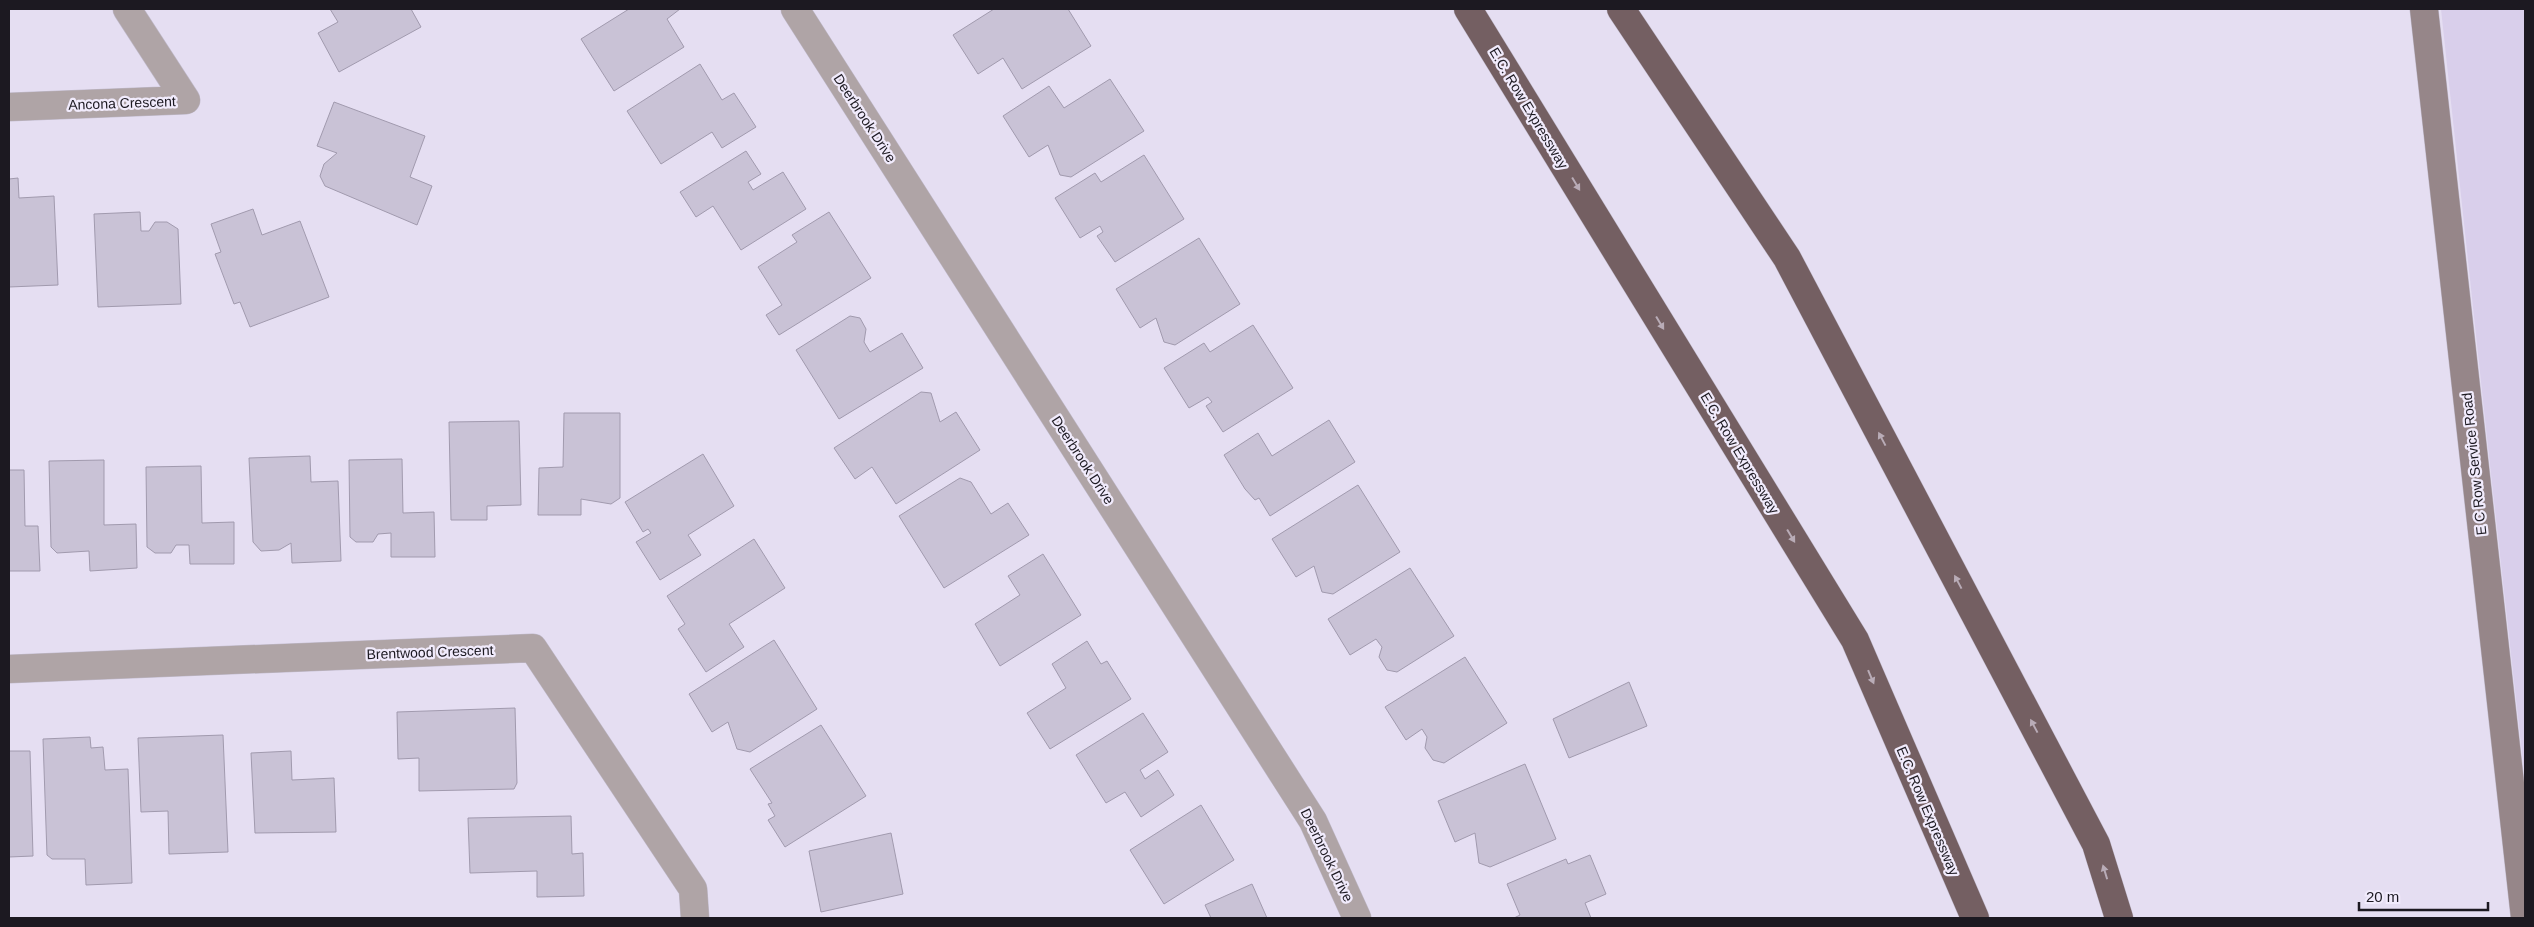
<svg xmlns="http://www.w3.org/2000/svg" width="2534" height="927" viewBox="0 0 2534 927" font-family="Helvetica,sans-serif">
<rect width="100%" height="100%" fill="#e5def2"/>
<path fill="#d9cfeb" d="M2441,9H2525V780L2488,447Z"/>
<path fill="#c9c2d6" stroke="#a19aae" d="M330,9H411L421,27L339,72L318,33L338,22Z
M629,9H680L667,19L684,47L614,91L581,39Z
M994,9H1068L1091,46L1022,89L1003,58L978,74L953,35Z
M700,64L722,100L734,93L756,127L722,148L712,132L661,164L627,111Z
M1110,79L1144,131L1071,177L1060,175L1048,145L1029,157L1003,116L1049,86L1064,108Z
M334,102L425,136L410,177L432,186L417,225L325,186L320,176L324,164L337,153L317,146Z
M746,151L761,174L748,182L753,190L783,172L806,209L741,250L713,206L696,217L680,192Z
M1144,155L1184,219L1115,262L1097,236L1103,232L1100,226L1080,238L1055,198L1095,173L1101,182Z
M18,178L19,198L54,196L58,285L9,287V179Z
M253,209L262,235L300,221L329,297L250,327L240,302L234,304L215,254L221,252L211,224Z
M140,212L141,231H149L155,222H167L178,229L181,304L98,307L94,214Z
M829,212L871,278L779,335L766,315L782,305L758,267L797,242L792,235Z
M1199,238L1240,304L1175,345L1164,342L1156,318L1140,328L1116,289Z
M850,316L860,318L866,329L864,342L870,352L902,333L923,368L839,419L796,350Z
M1253,325L1293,388L1223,432L1206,406L1212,402L1208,397L1189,408L1164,368L1204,343L1210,352Z
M921,392L931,393L940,422L956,412L980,450L896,504L872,467L855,479L834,448Z
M564,413H620V498L611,504L581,499V515H538L539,468L563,467Z
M1329,420L1355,462L1270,516L1259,498L1255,500L1245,489L1224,455L1258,433L1272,456Z
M519,421L521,505L487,506V520H451L449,422Z
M703,454L734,506L688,535L701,555L660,580L636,542L651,533L648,529L643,532L625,502Z
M310,456L311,482L338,481L341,561L292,563L291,543L279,550L261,551L253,542L249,458Z
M402,459L403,513L434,512L435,557H391V533L378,534L373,542H356L350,537L349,460Z
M104,460V525L136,524L137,568L90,571L89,551L57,553L51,547L49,461Z
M201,466L202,523L234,522V564H190L189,545H176L171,553H155L147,547L146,467Z
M9,470H24L25,526H38L40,571H9Z
M960,478L971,482L991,514L1008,503L1029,535L944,588L899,516Z
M1358,485L1400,552L1333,594L1322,592L1314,566L1296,577L1272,539Z
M754,539L785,588L729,624L744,647L706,672L678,629L685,624L667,596Z
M1043,554L1081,615L1000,666L975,624L1020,595L1008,576Z
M1410,568L1454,636L1397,672L1387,670L1379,657L1382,647L1376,639L1350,655L1328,619Z
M774,640L817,709L750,752L737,749L728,722L712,732L689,694Z
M1087,641L1101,664L1107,661L1131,699L1050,749L1027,713L1066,688L1052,664Z
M1465,657L1507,723L1444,763L1433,760L1425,748L1427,737L1422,729L1406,740L1385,707Z
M1629,682L1647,726L1569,758L1553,719Z
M515,708L517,783L514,789L419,791V758L398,759L397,712Z
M1143,713L1168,752L1140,770L1145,779L1158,770L1174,795L1141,817L1125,792L1106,803L1076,755Z
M821,725L866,796L785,847L768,820L775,816L768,804L772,803L750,769Z
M223,735L228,852L169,854L168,811L141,812L138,738Z
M90,737L91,748L103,747L105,770L128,769L132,883L86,885L85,859H52L47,855L43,739Z
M9,751H30L33,856L9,857Z
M291,751L292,780L334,778L336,832L255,833L251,753Z
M1525,764L1556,839L1490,867L1479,863L1475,833L1455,842L1438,801Z
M1201,805L1234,860L1164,904L1130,850Z
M571,816L572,854L583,853L584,896L537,897V871L470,873L468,818Z
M891,833L903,894L821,912L809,851Z
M1590,855L1606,894L1585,903L1591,918H1514L1520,915L1507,884L1566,859L1568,864Z
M1252,884L1267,918H1211L1205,905Z"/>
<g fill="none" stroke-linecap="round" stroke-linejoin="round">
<g stroke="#c1bbcc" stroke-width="29">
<path id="street" d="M795,9L1313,821L1357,918
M9,107L186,100L127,9
M9,669L533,648L693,889L695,918"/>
</g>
<g stroke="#c1bbcc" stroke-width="29">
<path id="secondary" d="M2424,9L2525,918"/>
</g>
<g stroke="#c1bbcc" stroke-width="29">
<path id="highway" d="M1468,9L1855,640L1975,918
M1621,9L1787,258L2096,844L2119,918"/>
</g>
<use href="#street" stroke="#afa4a6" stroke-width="28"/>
<use href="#secondary" stroke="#968689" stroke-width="28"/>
<use href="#highway" stroke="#745f62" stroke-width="28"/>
</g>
<defs><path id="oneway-solid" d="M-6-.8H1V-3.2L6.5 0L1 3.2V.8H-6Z" transform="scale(1.25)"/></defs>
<g fill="#b9acb7">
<use href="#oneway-solid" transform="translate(1576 184) rotate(59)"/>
<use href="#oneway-solid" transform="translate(1660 323) rotate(59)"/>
<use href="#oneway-solid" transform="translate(1882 439) rotate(-118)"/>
<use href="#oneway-solid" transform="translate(1791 536) rotate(59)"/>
<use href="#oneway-solid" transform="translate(1958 582) rotate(-118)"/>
<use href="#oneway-solid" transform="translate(1871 677) rotate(67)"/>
<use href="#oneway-solid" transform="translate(2034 726) rotate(-118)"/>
<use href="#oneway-solid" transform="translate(2105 872) rotate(-107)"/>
</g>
<g text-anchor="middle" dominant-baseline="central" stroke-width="4.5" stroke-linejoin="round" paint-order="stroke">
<g font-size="14" fill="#1c1921" stroke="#f1ebfc">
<text transform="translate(122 103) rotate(-2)">Ancona Crescent</text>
<text transform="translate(1529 108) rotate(59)">E.C. Row Expressway</text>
<text transform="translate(865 118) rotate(57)">Deerbrook Drive</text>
<text transform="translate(1740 453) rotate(59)">E.C. Row Expressway</text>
<text transform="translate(1083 460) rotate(57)">Deerbrook Drive</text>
<text transform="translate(2474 464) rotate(-96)">E C Row Service Road</text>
<text transform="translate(430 652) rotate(-2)">Brentwood Crescent</text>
<text transform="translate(1928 811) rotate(67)">E.C. Row Expressway</text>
<text transform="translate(1327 855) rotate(64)">Deerbrook Drive</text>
</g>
</g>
<rect width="2534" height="927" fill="none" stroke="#1c1921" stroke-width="20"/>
<path d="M2359 902v8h129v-8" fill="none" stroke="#1c1921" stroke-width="2.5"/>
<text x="2366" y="902" font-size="15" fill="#1c1921" stroke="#f1ebfc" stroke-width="4" paint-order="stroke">20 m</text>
</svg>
